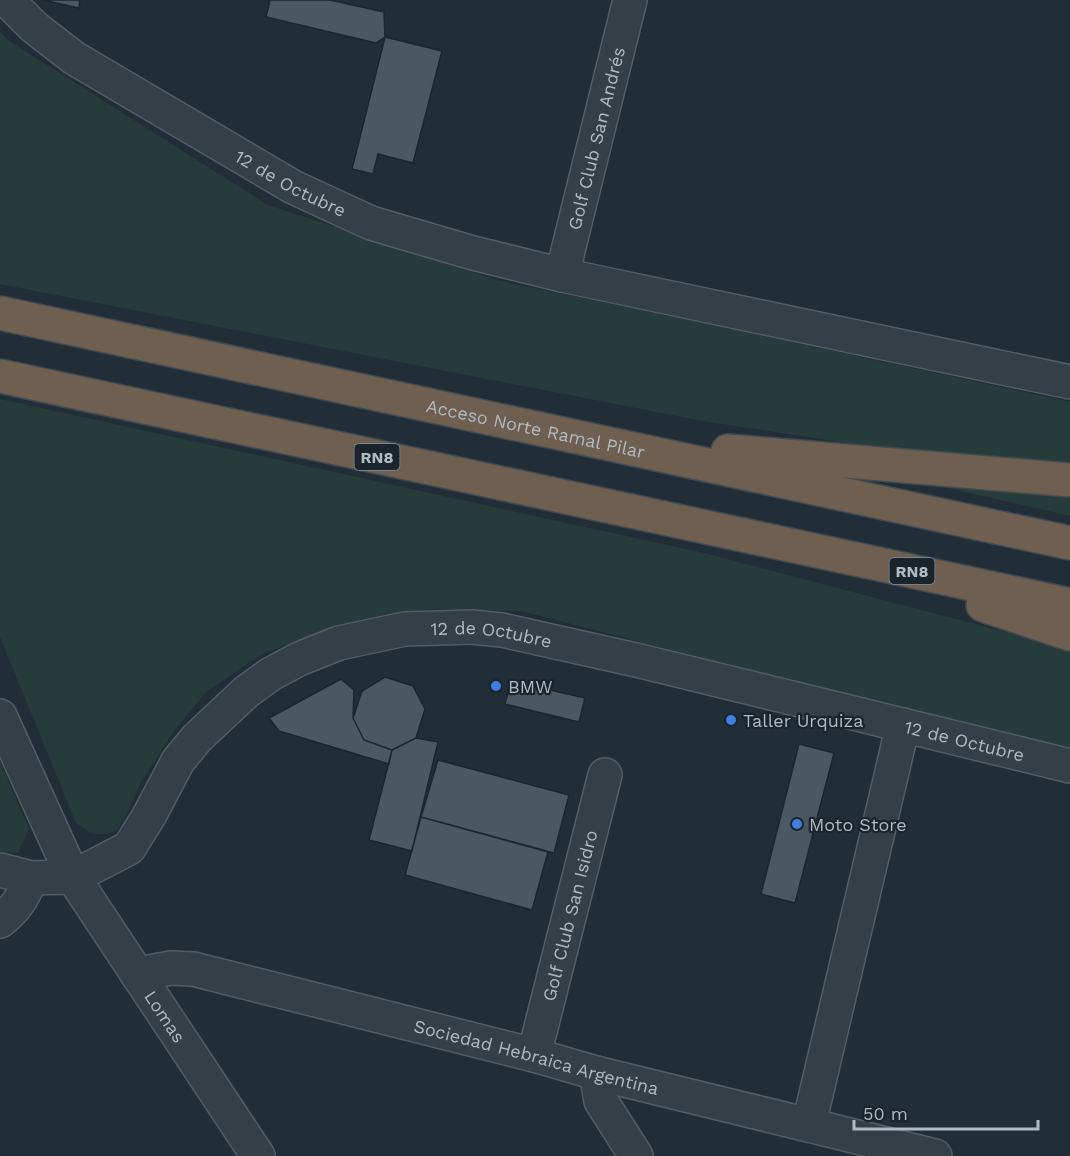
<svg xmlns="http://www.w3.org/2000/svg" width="1070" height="1156" viewBox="0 0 1070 1156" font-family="'Work Sans',sans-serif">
<rect width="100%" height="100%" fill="#212e37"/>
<path fill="#263c3a" d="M0,32L9,41L268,205L500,281L708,324L1070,402V466L867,446L703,421L0,284Z
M0,399L704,553L1070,649V753L521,611L429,609L343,624L262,654L206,692L175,730L141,782L126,816L117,830L105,834H93L76,823L0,637Z
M913,480L1070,494V516Z
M0,761L29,829L18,853L0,852Z"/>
<path fill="#495863" stroke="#1c262e" stroke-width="1.5" d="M43,0H80L79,8Z
M270,0H330L384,12L385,37L376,43L266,17Z
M385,37L442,51L413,163L378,154L373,174L352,169Z
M385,677L413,686L425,709L416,738L392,750L364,740L353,718L362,691Z
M341,679L354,690L353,718L364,740L392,750L389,764L279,731L269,718Z
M511,681L585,698L579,722L505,704Z
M416,738L438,742L412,851L369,840L392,750Z
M799,744L834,753L795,903L761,894Z
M438,760L569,795L554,853L421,817Z
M421,817L548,852L532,910L405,875Z"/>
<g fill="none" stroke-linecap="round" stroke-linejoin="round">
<g stroke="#525d66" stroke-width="36">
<g id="minor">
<path id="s1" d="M7,0L34,27L74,58L293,187L371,223L473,253L562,275L1070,382"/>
<path id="s2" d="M562,275L630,0"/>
<path id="s3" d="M0,716L73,877L258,1156"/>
<path id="s4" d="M0,870L31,878L73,877L129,848L149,816L178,761L197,738L246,692L271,674L299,659L339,643L405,629L472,627L502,630L636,660L1070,766"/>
<path d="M0,921C16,909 23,897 31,878"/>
<path id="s5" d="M137,974L171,968L193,969L534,1055L596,1073L935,1156"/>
<path id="s6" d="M534,1055L605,775"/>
<path d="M596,1073L601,1101L636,1156"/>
<path d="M809,1124L903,725"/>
</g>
</g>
<g stroke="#3f4a52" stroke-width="36">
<g id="highway">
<path id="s7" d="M0,313L1070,543"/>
<path d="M0,376L1070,605"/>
<path d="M728,451L1070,480"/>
<path d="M983,605L1070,634"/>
</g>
</g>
<use href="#minor" stroke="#343f48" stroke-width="33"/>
<use href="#highway" stroke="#6e5f51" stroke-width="33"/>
</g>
<g fill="#3f7fe0" stroke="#1a242c" stroke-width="2">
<circle cx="496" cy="686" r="6"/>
<circle cx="731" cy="720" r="6"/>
<circle cx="797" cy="824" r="6"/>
</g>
<g text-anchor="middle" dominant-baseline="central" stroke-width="4.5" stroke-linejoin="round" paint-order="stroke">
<g fill="#1a242c" stroke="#828d97" stroke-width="1.5">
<rect x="354.5" y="444" width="45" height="26" rx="4.5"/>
<rect x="889.5" y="558" width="45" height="26" rx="4.5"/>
</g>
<g font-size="16" font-weight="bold" fill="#afbac5">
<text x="377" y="457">RN8</text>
<text x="912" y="571">RN8</text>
</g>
<g font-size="18" fill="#afbac5" stroke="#1a242c">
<text stroke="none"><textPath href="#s2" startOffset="141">Golf Club San Andrés</textPath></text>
<text stroke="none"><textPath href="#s1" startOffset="339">12 de Octubre</textPath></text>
<text stroke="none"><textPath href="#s7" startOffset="548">Acceso Norte Ramal Pilar</textPath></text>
<text stroke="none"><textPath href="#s4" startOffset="594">12 de Octubre</textPath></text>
<text stroke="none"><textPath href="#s4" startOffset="1080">12 de Octubre</textPath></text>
<text stroke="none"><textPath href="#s6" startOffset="144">Golf Club San Isidro</textPath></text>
<text stroke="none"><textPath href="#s3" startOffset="344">Lomas</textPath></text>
<text stroke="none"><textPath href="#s5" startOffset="411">Sociedad Hebraica Argentina</textPath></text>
</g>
<g font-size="18" fill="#afbac5" stroke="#1a242c" text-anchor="start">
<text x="508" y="686">BMW</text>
<text x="743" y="720">Taller Urquiza</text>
<text x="809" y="824">Moto Store</text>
</g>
</g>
<path d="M854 1120v9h184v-9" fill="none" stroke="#afbac5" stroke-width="3"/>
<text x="863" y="1120" font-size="18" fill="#afbac5" stroke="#1a242c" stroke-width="4.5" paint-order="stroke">50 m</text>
</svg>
